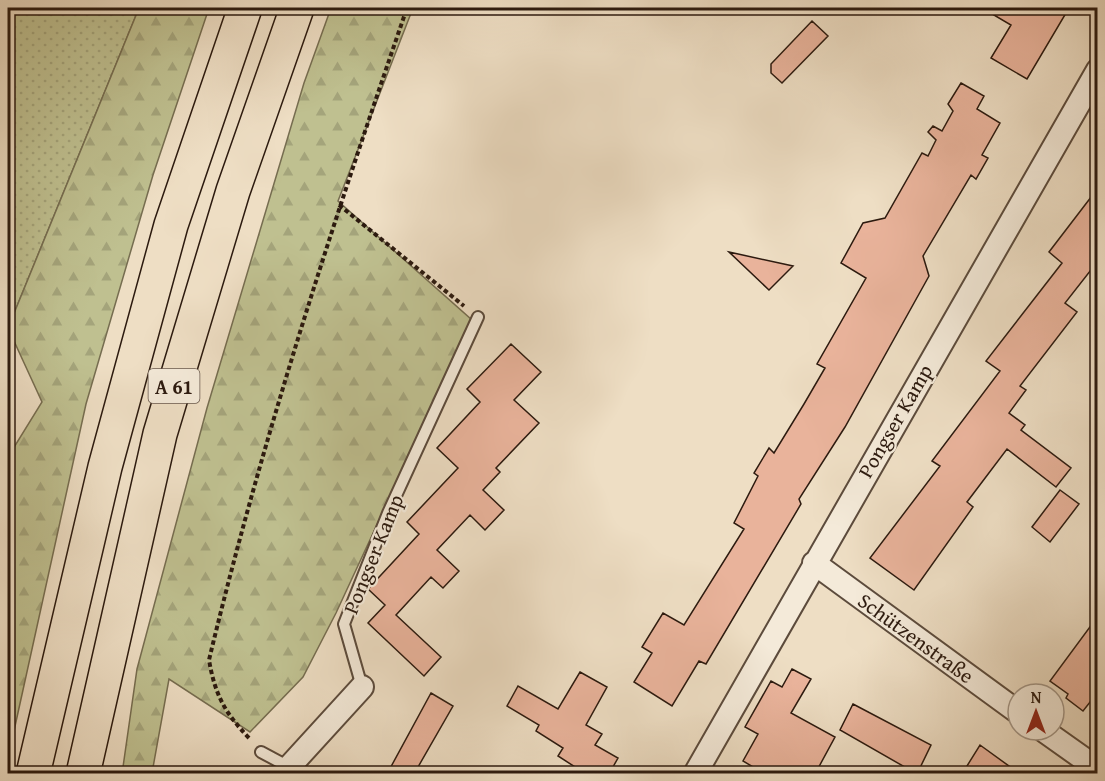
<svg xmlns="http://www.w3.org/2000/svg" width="1105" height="781" viewBox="0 0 1105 781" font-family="'Gentium Book Plus',serif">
<defs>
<pattern id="grass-dots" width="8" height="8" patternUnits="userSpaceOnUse" patternTransform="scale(1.5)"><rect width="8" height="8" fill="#bfc090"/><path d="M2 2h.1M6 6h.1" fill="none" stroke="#a4a47b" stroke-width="1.8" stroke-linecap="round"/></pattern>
<pattern id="forest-firs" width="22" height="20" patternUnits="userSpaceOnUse" patternTransform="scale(1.5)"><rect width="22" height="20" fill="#bfc090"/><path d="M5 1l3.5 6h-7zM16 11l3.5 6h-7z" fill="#a4a47b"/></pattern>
</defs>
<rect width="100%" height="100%" fill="#eedec4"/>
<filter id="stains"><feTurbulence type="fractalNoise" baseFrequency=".00333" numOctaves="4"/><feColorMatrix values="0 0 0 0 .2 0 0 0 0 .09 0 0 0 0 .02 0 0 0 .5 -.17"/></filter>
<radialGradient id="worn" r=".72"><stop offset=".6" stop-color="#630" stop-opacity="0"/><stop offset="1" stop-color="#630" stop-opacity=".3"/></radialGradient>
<path fill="url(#grass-dots)" stroke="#766d50" stroke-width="1.5" d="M8,8H139L8,328Z"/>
<path fill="url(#forest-firs)" stroke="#766d50" stroke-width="1.5" d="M139,8H209L153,175L86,404L8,758V457L42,402L8,328Z
M331,8H413L338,201L472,320L336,613L303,677L250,732L169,679L152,773L122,774L137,669L207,408L304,83Z"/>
<path fill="#e9b39b" stroke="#2c1a0f" stroke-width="1.5" d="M982,8H1069L1027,79L991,58L1011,25Z
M812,21L828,36L782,83L771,73V64Z
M961,83L984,96L977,109L1000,123L982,155L988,158L976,179L971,175L923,256L929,276L845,427L799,499L801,504L706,664L699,661L672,706L634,682L652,653L642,647L663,613L684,625L744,529L734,523L758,476L754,473L769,448L774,453L804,404L825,368L817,364L866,278L841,263L863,223L885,218L922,153L928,156L936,140L928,132L933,126L942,131L953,111L948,104Z
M1098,188V261L1065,303L1077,312L1020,386L1026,390L1009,413L1025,425L1021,430L1071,468L1056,487L1007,449L967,502L973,507L914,590L870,558L940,466L932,461L1000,371L986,361L1062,263L1049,252Z
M729,252L793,266L769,290Z
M511,344L541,372L514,400L539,423L496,468L500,472L483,490L504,510L485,530L470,515L437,550L459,571L443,588L431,577L396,615L441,657L424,676L368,623L385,605L368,589L419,534L407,522L458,468L437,448L480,402L467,389Z
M1060,490L1079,504L1050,542L1032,527Z
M1098,616V692L1083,711L1066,698L1068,694L1050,681Z
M792,669L811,679L791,713L835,737L815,774H765L743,761L758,734L745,727L771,681L782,687Z
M580,672L607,687L586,725L602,734L595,745L618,758L609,774H586L558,756L563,748L536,731L539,725L507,706L518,686L558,709Z
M431,693L453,706L414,774H387Z
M853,704L931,745L917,774L840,730Z
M980,745L1020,774H962Z"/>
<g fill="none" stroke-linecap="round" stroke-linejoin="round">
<g stroke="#5c4b3c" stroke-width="14">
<path id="lane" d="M362,687L344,624L388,513L478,317
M261,752L289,767"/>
</g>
<g stroke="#5c4b3c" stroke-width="26">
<path id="street" d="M814,563L1018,712
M1043,730L1098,769
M296,774L289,767L362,687
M695,774L1098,70"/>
</g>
<g stroke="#2c1a0f" stroke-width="36">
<path id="highway" d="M33,774L105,467L171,225L245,8
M83,774L160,434L233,191L297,8"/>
</g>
<path stroke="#2c1a0f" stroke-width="4" stroke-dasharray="4.5 3" stroke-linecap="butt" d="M339,205L464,306
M249,738C225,713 215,695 209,660C262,439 333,223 407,8"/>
<use href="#lane" stroke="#f4ead9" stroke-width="10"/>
<use href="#street" stroke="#f4ead9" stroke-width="22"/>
<use href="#highway" stroke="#eedec4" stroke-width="33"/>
</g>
<g text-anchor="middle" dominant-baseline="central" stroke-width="4.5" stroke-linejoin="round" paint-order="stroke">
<rect fill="#f4ead9" stroke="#68584c" stroke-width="1.5" x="148.5" y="369" width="51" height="34" rx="4.5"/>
<g font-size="20" font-weight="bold" fill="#2c1a0f">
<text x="174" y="386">A 61</text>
</g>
<g font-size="21" fill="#2c1a0f" stroke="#f4ead9">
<text transform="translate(895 421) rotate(-60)">Pongser Kamp</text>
<text transform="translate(373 554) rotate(-68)">Pongser Kamp</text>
<text transform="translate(916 638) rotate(36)">Schützenstraße</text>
</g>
</g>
<rect width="1105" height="781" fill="none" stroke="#eedec4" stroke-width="30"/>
<rect x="9" y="9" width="1087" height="763" fill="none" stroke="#2c1a0f" stroke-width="3"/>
<rect x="15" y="15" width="1075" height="751" fill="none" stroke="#2c1a0f" stroke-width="1.5"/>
<g transform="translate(1036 712)"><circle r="28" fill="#f4ead9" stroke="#a49788" stroke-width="1.5"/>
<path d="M0-4.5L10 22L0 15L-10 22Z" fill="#8f2418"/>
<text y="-9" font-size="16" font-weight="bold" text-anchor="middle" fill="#2c1a0f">N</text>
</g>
<rect width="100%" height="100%" filter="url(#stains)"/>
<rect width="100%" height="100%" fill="url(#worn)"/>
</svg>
